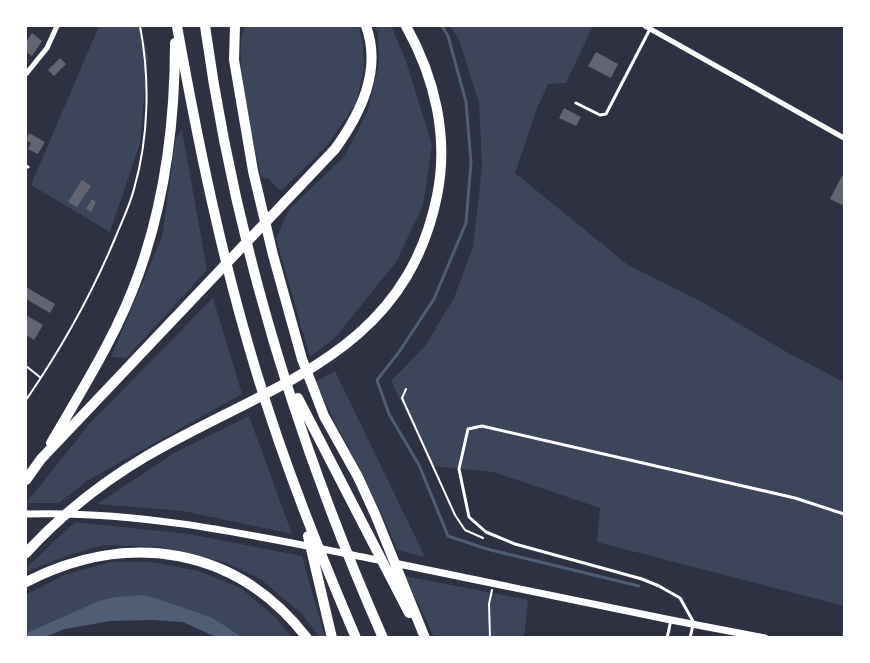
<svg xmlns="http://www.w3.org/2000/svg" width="870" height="663" viewBox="0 0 870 663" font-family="'Asap Condensed',sans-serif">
<rect width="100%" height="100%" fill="#2d3142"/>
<path fill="#3c4559" d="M99,26H141L148,57L140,143L110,232L31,185Z
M245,26H359L363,45L364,69L356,104L326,147L281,191L267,178L261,177C254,144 231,55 245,26Z
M374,26H391L406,61L432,145L423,206L396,262L334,339L310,357L276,239L289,209L344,157L367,113L379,64L378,33Z
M450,26H593L566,83L548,84L536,111L515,173L628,265L702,302L790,354L844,382V606L597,542L600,508L493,472L433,466L391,381L425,346L454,298L473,247L482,166L479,103L459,40Z
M182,130L207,270L126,358L111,357L162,237L176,137Z
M213,298L242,394L87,481L59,503H26L91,422Z
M335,371L425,557L397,550C374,492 342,438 315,382Z
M249,416L292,534L183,511L97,504L174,453Z
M75,522L189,534L302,556L325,637H319L302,614L259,578L224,562L161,547L104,545L69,555L28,571L26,570V568Z
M110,562H151L199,571L241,588L276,618L292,637H242L213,618L99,601L26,633V595L64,575Z
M405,576L528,600L524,637H434Z"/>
<path fill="#4f5d75" d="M141,595L152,597L213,618L242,637H216L183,622L152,620L110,621L65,629L45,637H26V633L99,601L115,597Z"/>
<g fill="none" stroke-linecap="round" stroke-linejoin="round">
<path stroke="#4f5d75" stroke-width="3" d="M442,26L448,36L466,102L471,162L466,223L434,299L399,352L377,380L389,414L419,465L448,536L487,549L639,586
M843,636L844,633"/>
</g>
<path fill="#626471" d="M32,33L42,41L32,56L26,52V42Z
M596,52L618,64L611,78L588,66Z
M60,58L66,64L54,76L48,70Z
M564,108L581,117L576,126L559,118Z
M29,133L45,142L38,154L28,149L31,143L26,140Z
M842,176L844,177V206L830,199Z
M82,180L91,186L77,207L68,202Z
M92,199L96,202L91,212L86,209Z
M26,287L55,304L50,313L26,299Z
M26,315L43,325L34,340L26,335Z"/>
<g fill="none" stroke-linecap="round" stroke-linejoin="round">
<path stroke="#fff" stroke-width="2" d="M26,366L41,378
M406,389L402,398L455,515L465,530L483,538
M26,400C61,349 92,294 116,236C122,221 130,205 134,189C149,137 150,78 140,26
M490,638L489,604L492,590"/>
<path stroke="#fff" stroke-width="3" d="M576,103L600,115L606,114L650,29
M26,166L28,167
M694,623L680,598L659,586L642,579L515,544L486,532L469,517L459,469L468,429L482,426L795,498L844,514
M667,638L671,620
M690,638L693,625"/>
<path stroke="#fff" stroke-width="5" d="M645,26L844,138
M26,74L47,48L57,26"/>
<path stroke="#fff" stroke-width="7" d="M26,514C146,510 265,538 383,561
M394,563L671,620L765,638"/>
<path stroke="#fff" stroke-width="10" d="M177,26C198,143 222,260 257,374C284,464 319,551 356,638
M205,26C234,236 297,443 383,638
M235,26L234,60L253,171L273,255L302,359L324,416L358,477L375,514L425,638
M298,398L409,613
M51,443C83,388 118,333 139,273C165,200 175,120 175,43
M26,480L41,459L335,149C361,113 382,70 366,26
M308,536L332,638
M26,553C61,515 101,483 145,457C268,384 404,357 437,196C449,137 435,78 406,26
M26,582C127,530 236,546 307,638"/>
</g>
<rect width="870" height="663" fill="none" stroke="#ffffff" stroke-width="54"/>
</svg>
